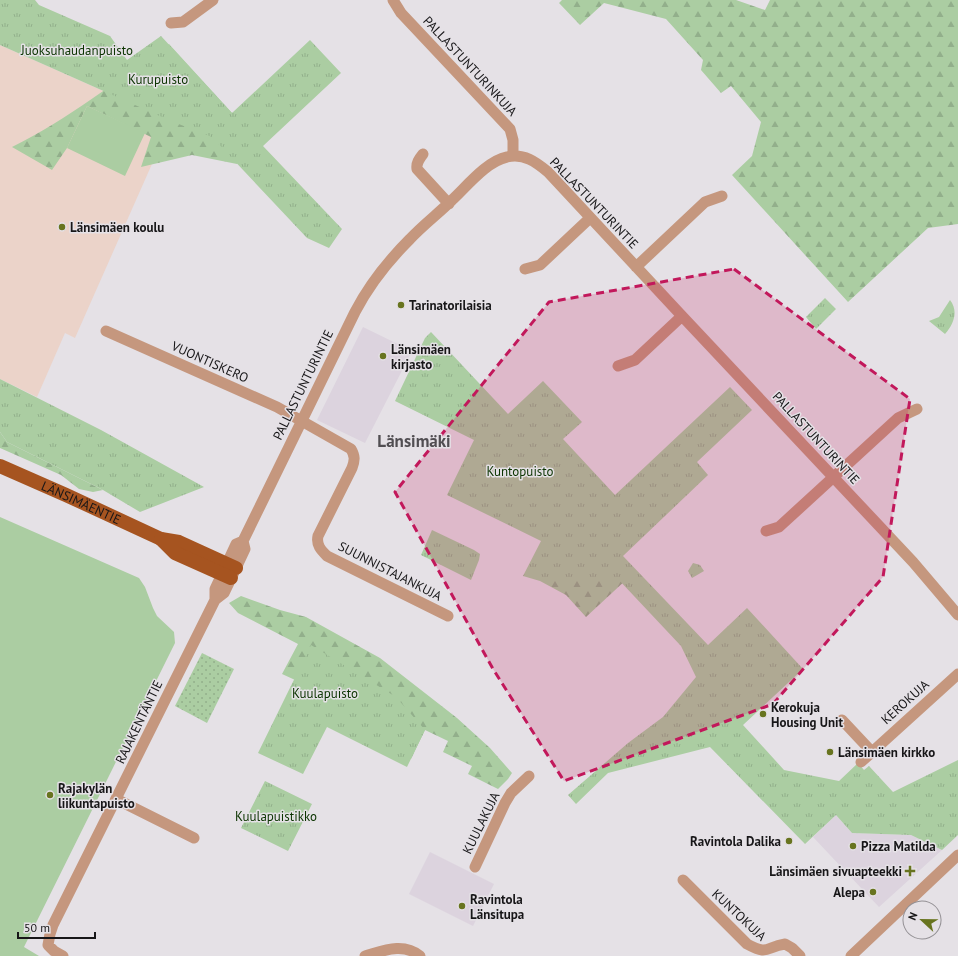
<svg xmlns="http://www.w3.org/2000/svg" width="958" height="956" viewBox="0 0 958 956" font-family="'PT Sans',sans-serif">
<defs>
<pattern id="grass-dots" width="8" height="8" patternUnits="userSpaceOnUse"><rect width="8" height="8" fill="#abcda2"/><path d="M2 2h.1M6 6h.1" fill="none" stroke="#92af8b" stroke-width="1.8" stroke-linecap="round"/></pattern>
<pattern id="forest-firs" width="22" height="20" patternUnits="userSpaceOnUse"><rect width="22" height="20" fill="#abcda2"/><path d="M5 1l3.5 6h-7zM16 11l3.5 6h-7z" fill="#92af8b"/></pattern>
<pattern id="park-tufts" width="24" height="20" patternUnits="userSpaceOnUse"><rect width="24" height="20" fill="#abcda2"/><path d="M3 7l-1-3M5 7V3M7 7l1-3M15 17l-1-3M17 17v-4M19 17l1-3" fill="none" stroke="#92af8b"/></pattern>
</defs>
<rect width="100%" height="100%" fill="#e5e1e6"/>
<path fill="#dcd3de" d="M363,327L412,351L365,443L317,420Z
M836,815L852,833L911,835L942,850L879,907L813,837Z
M430,852L494,884L473,926L409,894Z"/>
<path fill="#ebd3c9" d="M0,45L171,121L75,338L65,333L37,397L0,379Z"/>
<path fill="url(#grass-dots)" d="M202,653L234,669L207,723L175,706Z"/>
<path fill="url(#forest-firs)" d="M562,0H736L765,10L770,0H958V224L928,228L848,302L732,175L752,156L761,122L731,86L721,93L701,70L703,60L666,19L604,3L580,25L559,3Z
M169,44L232,113L292,77L237,164L192,155L141,167L151,137L87,106L67,148L52,170L12,147C67,120 119,79 169,44Z
M0,432L7,442L103,490L93,492L79,489L61,475L0,448Z
M567,570L627,579L586,617L566,595L540,581Z
M241,596L280,610L306,617L380,658L457,718L490,748L512,773L508,779L498,789L468,774L472,766L443,752L448,741L425,730L411,759L306,685L282,674L298,644L238,613L229,603Z"/>
<path fill="url(#park-tufts)" d="M0,0H35L39,5L110,36L127,60L161,36L232,113L310,40L341,73L263,146L342,229L329,248L307,238L212,137L171,121L0,45Z
M825,298L836,309L816,329L806,317Z
M950,300C958,310 955,323 945,334L929,321L939,317Z
M431,332L508,414L543,381L582,422L563,439L615,495L730,387L752,410L697,462L708,475L623,556L708,645L747,608L803,669L743,725L784,770L839,781L858,763L864,770L869,766L893,792L958,760V835L942,850L911,835L852,833L836,815L805,844L710,747L608,773L576,804L568,795L628,743L663,717L696,677L681,646L618,579L540,581L523,576L541,541L447,495L474,440L395,401L425,338Z
M0,379L101,430L204,487L140,512L103,490L7,442L0,432Z
M432,530L474,550L480,554L479,560L471,580L421,555Z
M693,563L700,565L704,571L692,578L688,571Z
M311,645L396,697L425,730L407,767L327,727L303,774L258,753Z
M265,781L312,804L288,851L241,828Z"/>
<path fill="#abcda2" d="M87,106L145,133L125,176L67,148Z
M0,517L139,578L145,587L153,608L157,616L174,632L175,643L24,947L39,956H0Z"/>
<g fill="none" stroke-linecap="round" stroke-linejoin="round">
<path stroke="#c5977e" stroke-width="11" d="M393,0L401,13L510,129L513,140V156
M171,23L183,22L213,0
M423,154C419,159 416,163 417,169L449,204
M636,267L705,202L722,196
M525,269L540,265L590,218
M106,331L277,407L351,449C355,456 355,460 352,468L318,536C316,545 321,550 327,556L448,616
M618,366L635,360L682,316
M766,531L779,527L898,418L917,409
M215,600V589L236,544L243,541L355,312C369,285 388,261 410,239C423,225 439,213 452,200C467,186 487,161 507,157C524,153 536,162 548,172L682,316L913,562L958,615
M842,720L872,752
M861,762L958,674
M116,799L194,838
M475,867L505,803L511,793L529,776
M683,880L747,944C769,956 765,947 785,944L792,948L800,956
M63,956L54,951L48,945L50,934L53,925L215,600L224,593L236,568L245,549L243,541
M365,956C383,951 403,942 420,956
M851,956L958,855"/>
<g stroke="#a65420" stroke-width="14">
<path id="s1" d="M0,466L66,495L161,539L179,542L236,568"/>
<path d="M161,539L175,553L231,578"/>
</g>
</g>
<path fill="#c2185b" fill-opacity="0.2" stroke="#c2185b" stroke-width="3" stroke-dasharray="8 5" stroke-linejoin="round" d="M734,269L910,399L883,577L773,704L564,781L493,669L395,492L549,302Z"/>
<g fill="#68741f" stroke="#e5e1e6" stroke-width="1.5">
<circle cx="62" cy="227" r="4"/>
<circle cx="401" cy="305" r="4"/>
<circle cx="383" cy="356" r="4"/>
<circle cx="763" cy="714" r="4"/>
<circle cx="830" cy="752" r="4"/>
<circle cx="50" cy="795" r="4"/>
<circle cx="789" cy="841" r="4"/>
<circle cx="853" cy="846" r="4"/>
<path d="M908 865h4v4h4v4h-4v4h-4v-4h-4v-4h4z"/>
<circle cx="873" cy="892" r="4"/>
<circle cx="462" cy="906" r="4"/>
</g>
<g text-anchor="middle" dominant-baseline="central" stroke-width="3" stroke-linejoin="round" paint-order="stroke">
<g font-size="13" fill="#0b3400" stroke="#e5e1e6">
<text x="77" y="50">Juoksuhaudanpuisto</text>
<text x="158" y="79">Kurupuisto</text>
<text x="520" y="471">Kuntopuisto</text>
<text x="325" y="693">Kuulapuisto</text>
<text x="276" y="816">Kuulapuistikko</text>
</g>
<g font-size="13" fill="#171618" stroke="#e5e1e6">
<text transform="translate(470 66) rotate(47)">PALLASTUNTURINKUJA</text>
<text transform="translate(594 203) rotate(46)">PALLASTUNTURINTIE</text>
<text transform="translate(210 362) rotate(24)">VUONTISKERO</text>
<text transform="translate(303 385) rotate(-64)">PALLASTUNTURINTIE</text>
<text transform="translate(816 438) rotate(47)">PALLASTUNTURINTIE</text>
<text stroke="none"><textPath href="#s1" startOffset="89">LÄNSIMÄENTIE</textPath></text>
<text transform="translate(390 571) rotate(27)">SUUNNISTAJANKUJA</text>
<text transform="translate(905 702) rotate(-42)">KEROKUJA</text>
<text transform="translate(139 722) rotate(-64)">RAJAKENTÄNTIE</text>
<text transform="translate(481 823) rotate(-64)">KUULAKUJA</text>
<text transform="translate(739 915) rotate(43)">KUNTOKUJA</text>
</g>
<g font-size="13" font-weight="bold" fill="#171618" stroke="#e5e1e6" text-anchor="start">
<text x="70" y="227">Länsimäen koulu</text>
<text x="409" y="305">Tarinatorilaisia</text>
<text x="391" y="349">Länsimäen<tspan x="391" dy="15">kirjasto</tspan></text>
<text x="771" y="707">Kerokuja<tspan x="771" dy="15">Housing Unit</tspan></text>
<text x="838" y="752">Länsimäen kirkko</text>
<text x="58" y="788">Rajakylän<tspan x="58" dy="15">liikuntapuisto</tspan></text>
<text x="781" y="841" text-anchor="end">Ravintola Dalika</text>
<text x="861" y="846">Pizza Matilda</text>
<text x="902" y="871" text-anchor="end">Länsimäen sivuapteekki</text>
<text x="865" y="892" text-anchor="end">Alepa</text>
<text x="470" y="899">Ravintola<tspan x="470" dy="15">Länsitupa</tspan></text>
</g>
<g font-size="17" font-weight="bold" fill="#514e52" stroke="#e5e1e6">
<text x="414" y="441">Länsimäki</text>
</g>
</g>
<g transform="translate(922 920) rotate(292)"><circle r="19" fill="#e5e1e6" stroke="#939094"/>
<path d="M0-3L7 15L0 10L-7 15Z" fill="#68741f"/>
<text y="-6" font-size="11" font-weight="bold" text-anchor="middle" fill="#171618">N</text>
</g>
<path d="M18 932v6h77v-6" fill="none" stroke="#171618" stroke-width="2"/>
<text x="24" y="932" font-size="12" fill="#171618" stroke="#e5e1e6" stroke-width="3" paint-order="stroke">50 m</text>
</svg>
